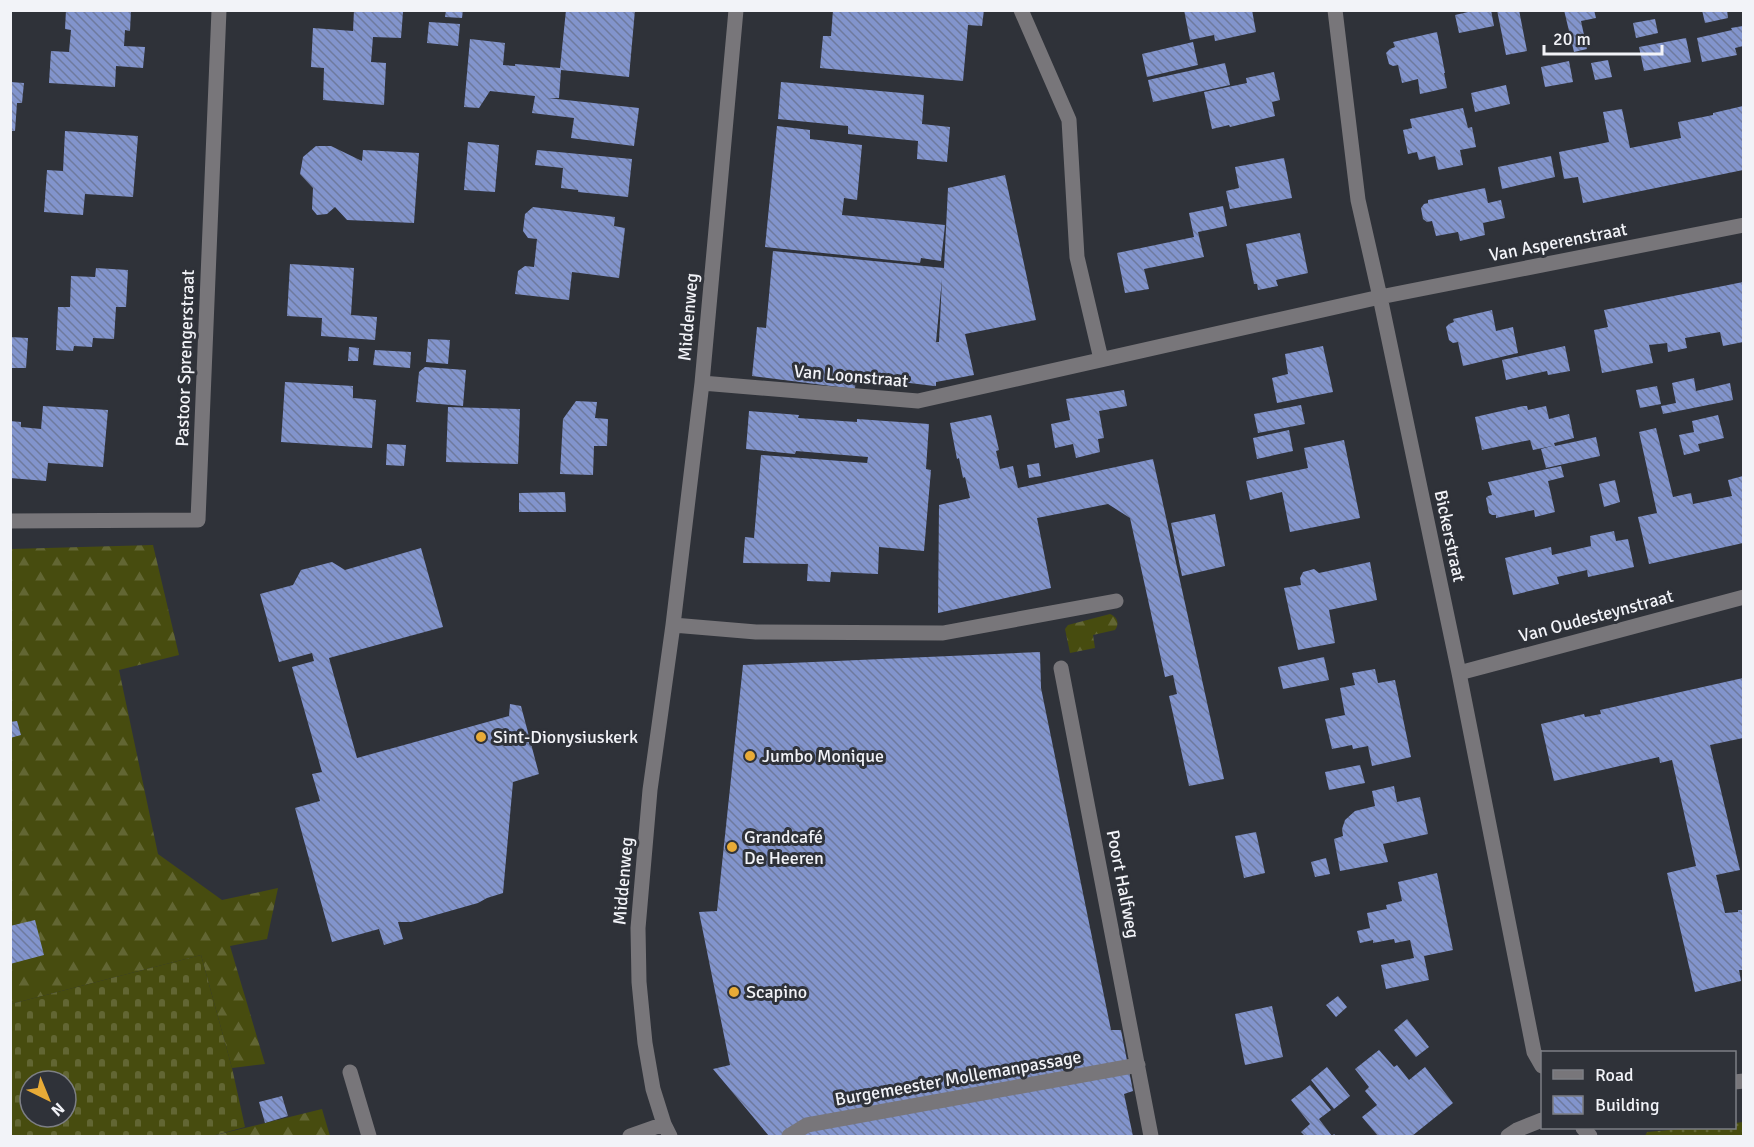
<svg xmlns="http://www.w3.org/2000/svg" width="1754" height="1147" viewBox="0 0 1754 1147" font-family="Signika,sans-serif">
<defs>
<pattern id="grass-dots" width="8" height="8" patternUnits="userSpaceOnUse" patternTransform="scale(1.5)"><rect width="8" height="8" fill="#474c0f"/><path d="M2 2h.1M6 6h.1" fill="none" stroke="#626633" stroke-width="1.8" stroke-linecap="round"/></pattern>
<pattern id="forest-firs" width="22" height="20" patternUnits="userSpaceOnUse" patternTransform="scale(1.5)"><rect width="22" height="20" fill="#474c0f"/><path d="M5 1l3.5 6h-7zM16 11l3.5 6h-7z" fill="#626633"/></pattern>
<pattern id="cemetery-stones" width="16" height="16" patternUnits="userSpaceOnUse" patternTransform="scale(1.5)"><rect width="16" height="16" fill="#474c0f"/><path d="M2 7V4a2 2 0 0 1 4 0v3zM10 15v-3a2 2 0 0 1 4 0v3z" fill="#626633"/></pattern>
<pattern id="building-back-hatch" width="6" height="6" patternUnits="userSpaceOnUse" patternTransform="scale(1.5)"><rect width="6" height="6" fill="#8294cc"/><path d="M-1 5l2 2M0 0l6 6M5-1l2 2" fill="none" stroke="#6e7a9e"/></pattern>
</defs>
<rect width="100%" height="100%" fill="#2f3239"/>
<path fill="url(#grass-dots)" d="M1743,1122V1136H1645L1647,1132L1692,1128H1734L1735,1123Z"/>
<path fill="url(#forest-firs)" d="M153,545L179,655L119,670L158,854L222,900L278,888L267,939L230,946L265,1064L232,1068L201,955L11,1004V549Z
M1110,614C1117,617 1120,623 1115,630L1093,635L1095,648L1070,653L1065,629L1068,625Z
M322,1109L330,1136H212Z"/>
<path fill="url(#cemetery-stones)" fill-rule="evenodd" d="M201,955L232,1068L245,1127L212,1136H11V1004ZM30,1081H66V1117H30Z"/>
<path fill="url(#building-back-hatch)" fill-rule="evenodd" d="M66,10H131L130,31L125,30L124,46L145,47L143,68L116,66L115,87L49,83L51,51L69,52L71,30L65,29Z
M354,10L403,12L401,38L373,37L371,62L386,63L384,105L323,100L324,68L311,67L313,28L353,31Z
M446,10H463L462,18L445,17Z
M566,10H635L629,77L561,70L559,98H548L639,108L634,146L571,138L574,118L532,113L535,96L490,91L479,108L464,107L470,39L505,43L503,65L515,66V64L560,68Z
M833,10H984L982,26L968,25L963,81L820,68L823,36H831Z
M1184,10H1252L1256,32L1215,41L1214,35L1190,40Z
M1477,10H1491L1494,26L1459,33L1455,15Z
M1497,10H1519L1527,51L1506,55Z
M1564,10H1594L1596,18L1581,21L1587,49L1574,52Z
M1702,10H1727L1728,18L1705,23Z
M1655,19L1658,33L1636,38L1633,23Z
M429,22L460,24L458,46L427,43Z
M1743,26V46L1735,48L1737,55L1702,62L1697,38L1732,30L1731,28Z
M1437,32L1445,73H1444L1447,88L1420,94L1418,79L1402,83L1398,65L1393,66L1389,64L1386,53L1390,49L1395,47L1393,42Z
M1686,38L1691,62L1644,71L1639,47Z
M1193,42L1198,65L1147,77L1142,54Z
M1608,60L1612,77L1595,80L1591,63Z
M1569,61L1573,82L1545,87L1541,67Z
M1225,63L1230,85L1153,102L1148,80Z
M1274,72L1280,100L1272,102L1275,116L1230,127L1229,125L1212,129L1204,92L1247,83L1246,78Z
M10,82L24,83L22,103H17L15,131H10Z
M781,82L924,95L922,124L950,127L947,162L917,159L918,141L848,134V126L778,119Z
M1506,85L1510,104L1475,112L1471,93Z
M1743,106V170L1583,203L1578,177L1564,179L1559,152L1609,142L1603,112L1622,109L1630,148L1681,138L1678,122L1713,115V113Z
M1463,108L1468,128L1472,127L1476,147L1460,150L1463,165L1438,170L1435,156L1419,160L1417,152L1408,154L1403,130L1412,128L1410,119Z
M777,126L810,130V139L862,145L857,200L844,198L842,215L945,225L941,261L921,258L920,263L765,247Z
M65,131L138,136L133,197L85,194L83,215L44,212L47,170L63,171Z
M468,142L499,145L495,192L464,190Z
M316,146H331L362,161L363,150L419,153L414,223L347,220L335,207L327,214L317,215L312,209L313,188L300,174L303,157Z
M537,150L632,159L628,197L578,192V190L561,188L563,168L535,165Z
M1551,156L1555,177L1502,189L1498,167Z
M1284,158L1292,198L1230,209L1226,191L1239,188L1235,167Z
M1005,175L1036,320L965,334L974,375L936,382V386H934L869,378V377L856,375L855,389L752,376L757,327L766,328L773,251L944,268L948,188ZM942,279L939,342H936Z
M1485,188L1488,203L1501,200L1505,218L1483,223L1485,235L1460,241L1458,232L1436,236L1432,221L1427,222L1423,219L1421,208L1424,204L1428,203V200Z
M1223,206L1227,226L1198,232L1204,257L1144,269L1149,289L1125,293L1117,253L1194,237L1189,213Z
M533,207L615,217L614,226L625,228L619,278L572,272L569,300L515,294L518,271L525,266L534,267L537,239L528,238L523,231L525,214Z
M1300,233L1308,273L1276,280L1278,286L1258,290L1257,284H1254L1246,244Z
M290,264L354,268L351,315L377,317L375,340L321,336L322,318L287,316Z
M96,268L128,270L126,307H116L114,339L93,338L92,347L74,346L73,351L56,350L58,307H70L71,276L95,277Z
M1743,282V342L1723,346L1720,332L1685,338L1687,348L1668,352L1667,343L1649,345L1653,363L1602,373L1594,330L1608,327L1604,310Z
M1492,310L1496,331L1513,327L1518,353L1463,366L1458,342L1453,343L1449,340L1446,327L1449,324L1454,322L1453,319Z
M10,337L28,338L26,368H10Z
M428,339L450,340L448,364L426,362Z
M1323,346L1333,392L1277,403L1272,378L1288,374L1285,354Z
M1565,346L1570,371L1548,375L1547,371L1506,380L1502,360Z
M349,347L359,348L358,361H348Z
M375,350L411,352L410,368L373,365Z
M425,367L466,370L463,406L416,402L419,372Z
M1694,378L1696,391L1730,383L1733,400L1663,414L1661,406L1676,403L1672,383Z
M285,382L353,386V398L376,400L372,448L281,442Z
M1657,386L1661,404L1640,408L1636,390Z
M1124,390L1127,406L1099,411L1104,438L1098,439L1100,452L1076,458L1073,444L1055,448L1051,424L1070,420L1066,399Z
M576,401L597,402L595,418L608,419L607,446H594L593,475L560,474L563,419Z
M1301,405L1305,424L1258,433L1254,414Z
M43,406L108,410L103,467L48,463L46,481L10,478V421L21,422V427L41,429Z
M1523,406H1527L1528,410L1546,406L1549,419L1569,414L1574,438L1554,443L1555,446L1596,437L1600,456L1546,468L1541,449L1552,446L1533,450L1530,440L1482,450L1475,417Z
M448,407L520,409L518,464L446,462Z
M749,411L799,415L798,418L857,422V419L929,424L926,469L931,470L924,551L879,547L878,574L831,572L830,582L807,581L808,564L743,563L745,537L754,538L761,455L867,463L868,457L796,451L795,454L746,449Z
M991,415L999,450L996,451L1000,469L1013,466L1018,488L1153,459L1224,779L1189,786L1169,696L1177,694L1173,675L1165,677L1130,518L1108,504L1037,518L1051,588L938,613L939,505L970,498L965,477L963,478L959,458L957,459L950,423Z
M1718,415L1724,438L1698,444L1700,451L1684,455L1679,435L1694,432L1692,421Z
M1656,428L1673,497L1691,493L1693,504L1732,496L1728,480L1743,476V543L1649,564L1638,517L1657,513L1639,432Z
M1289,430L1293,451L1257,459L1253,438Z
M1344,440L1360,518L1290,532L1282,492L1250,500L1246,481L1308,468L1304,448Z
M387,444L406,445L404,466L386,465Z
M1039,463L1041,476L1029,478L1027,465Z
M1561,466L1564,477L1548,481L1555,512L1535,517L1534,510L1496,518V515H1492L1489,513L1486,498L1488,496L1492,495L1488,482Z
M1615,480L1620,502L1604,507L1599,484Z
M565,492L566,512H519V493Z
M1215,514L1225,566L1182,576L1171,523Z
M1614,531L1616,541L1628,539L1634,567L1588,577L1587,570L1557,577L1559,584L1513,595L1505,558L1551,547L1552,555L1591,546L1590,536Z
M421,548L443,627L329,658L357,758L509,716L510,704L521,706L539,774L513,782L503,893L487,898L478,903L411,922H398L403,939L384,945L379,929L332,942L295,808L320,801L312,774L322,772L292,667L314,661L312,653L279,662L260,594L293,585L301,570L332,562L345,570Z
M1370,562L1377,600L1329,610L1335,643L1298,650L1284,588L1301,585L1300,578L1303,572L1314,569L1319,573Z
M1040,652L1041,688L1111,1030H1121L1133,1091L1124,1094L1133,1136H769L713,1069L730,1065L699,912L717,911L743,665Z
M1324,657L1329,680L1283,689L1278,667Z
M1375,669L1378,683L1395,680L1411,757L1372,766L1368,746L1353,749L1352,745L1332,749L1325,719L1345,715L1340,688L1355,685L1352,673Z
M1743,678V738L1710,745L1740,870L1716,875L1725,913L1738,912V910H1743V970H1739L1741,981L1695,992L1667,873L1696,866L1672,760L1660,763L1659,757L1554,781L1541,724L1584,714L1585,717L1601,714L1600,710Z
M17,721L21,735L10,738V722Z
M1360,765L1365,783L1329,790L1325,772Z
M1394,786L1397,802L1420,797L1428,834L1383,844L1388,862L1340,871L1334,839L1343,836L1342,829L1345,820L1355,811L1375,806L1372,791Z
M1256,832L1265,873L1244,878L1235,836Z
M1326,858L1330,874L1315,877L1311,862Z
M1437,873L1453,950L1424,956L1429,980L1386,989L1381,965L1414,958L1410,940L1395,943L1394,939L1373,943V940L1360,943L1357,931L1370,928L1367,913L1387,909L1386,905L1402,901L1398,882Z
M35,920L44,955L10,964V926Z
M1338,996L1347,1007L1336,1017L1326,1005Z
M1272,1006L1283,1057L1245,1065L1235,1014Z
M1407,1019L1429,1047L1416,1057L1394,1030Z
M1379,1050L1394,1067L1397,1065L1409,1080L1425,1067L1453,1103L1412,1136H1378L1362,1117L1377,1105L1365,1091L1369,1087L1355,1069Z
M1327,1067L1350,1096L1334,1109L1311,1080Z
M1310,1085L1331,1110L1319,1119L1332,1136L1334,1134L1336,1136H1305L1301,1132L1310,1124L1291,1100Z
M282,1096L288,1116L265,1123L259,1102Z"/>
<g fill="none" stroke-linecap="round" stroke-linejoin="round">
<path stroke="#78767a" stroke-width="15" d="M1021,10L1069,120L1077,257L1101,359
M1335,10L1358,200L1380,297L1459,673L1534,1052L1542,1066
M702,383L918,401L1380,297L1744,225
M10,521L198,520L219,10
M673,625L756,632L943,633L1116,601
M1061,668L1151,1136
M1459,673L1744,597
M350,1072L369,1136
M1734,1082L1744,1081
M1583,1128L1590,1136
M630,1136L664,1124
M670,1136L664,1124L653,1089L645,1043L639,982L638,928L650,790L673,625L702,383L736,10
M789,1136L807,1125L1138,1065
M1508,1136L1517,1130L1542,1120"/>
</g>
<g fill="#e8ab37" stroke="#2f3239" stroke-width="2">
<circle cx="481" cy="737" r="6"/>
<circle cx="750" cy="756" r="6"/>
<circle cx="732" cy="847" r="6"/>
<circle cx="734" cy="992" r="6"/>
</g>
<g text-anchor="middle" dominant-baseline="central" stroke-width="6" stroke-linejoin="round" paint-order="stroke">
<g font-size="18" fill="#f2f3f8" stroke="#2f3239">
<text transform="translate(1558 242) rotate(-11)">Van Asperenstraat</text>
<text transform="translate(688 317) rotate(-85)">Middenweg</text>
<text transform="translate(185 358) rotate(-88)">Pastoor Sprengerstraat</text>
<text transform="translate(851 376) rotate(5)">Van Loonstraat</text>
<text transform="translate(1450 536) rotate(78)">Bickerstraat</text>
<text transform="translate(1596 616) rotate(-15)">Van Oudesteynstraat</text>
<text transform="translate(623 881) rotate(-85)">Middenweg</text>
<text transform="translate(1123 884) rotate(79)">Poort Halfweg</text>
<text transform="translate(958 1078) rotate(-10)">Burgemeester Mollemanpassage</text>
</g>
<g font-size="18" fill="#f2f3f8" stroke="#2f3239" text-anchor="start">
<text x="493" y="737">Sint-Dionysiuskerk</text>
<text x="762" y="756">Jumbo Monique</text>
<text x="744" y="837">Grandcafé<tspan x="744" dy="21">De Heeren</tspan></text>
<text x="746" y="992">Scapino</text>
</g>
</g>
<rect width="1754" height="1147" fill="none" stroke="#f2f3f8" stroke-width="24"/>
<rect x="1541" y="1051" width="195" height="78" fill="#2f3239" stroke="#7d7f85" stroke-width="1.5"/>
<rect x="1553" y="1070" width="30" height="9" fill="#78767a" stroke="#7d7f85" stroke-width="1.5"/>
<text x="1595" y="1081" font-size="18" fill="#f2f3f8">Road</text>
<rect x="1553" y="1096" width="30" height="18" fill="url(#building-back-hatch)" stroke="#7d7f85" stroke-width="1.5"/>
<text x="1595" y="1111" font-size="18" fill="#f2f3f8">Building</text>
<g transform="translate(48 1099) rotate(137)"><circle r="28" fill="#2f3239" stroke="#7d7f85" stroke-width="1.5"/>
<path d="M0-4.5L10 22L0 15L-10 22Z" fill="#e8ab37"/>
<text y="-9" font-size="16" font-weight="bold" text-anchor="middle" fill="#f2f3f8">N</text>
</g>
<path d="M1544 45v9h118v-9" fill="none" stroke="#f2f3f8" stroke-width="3"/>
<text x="1553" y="45" font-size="18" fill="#f2f3f8" stroke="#2f3239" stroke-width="4.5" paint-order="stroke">20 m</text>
</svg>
